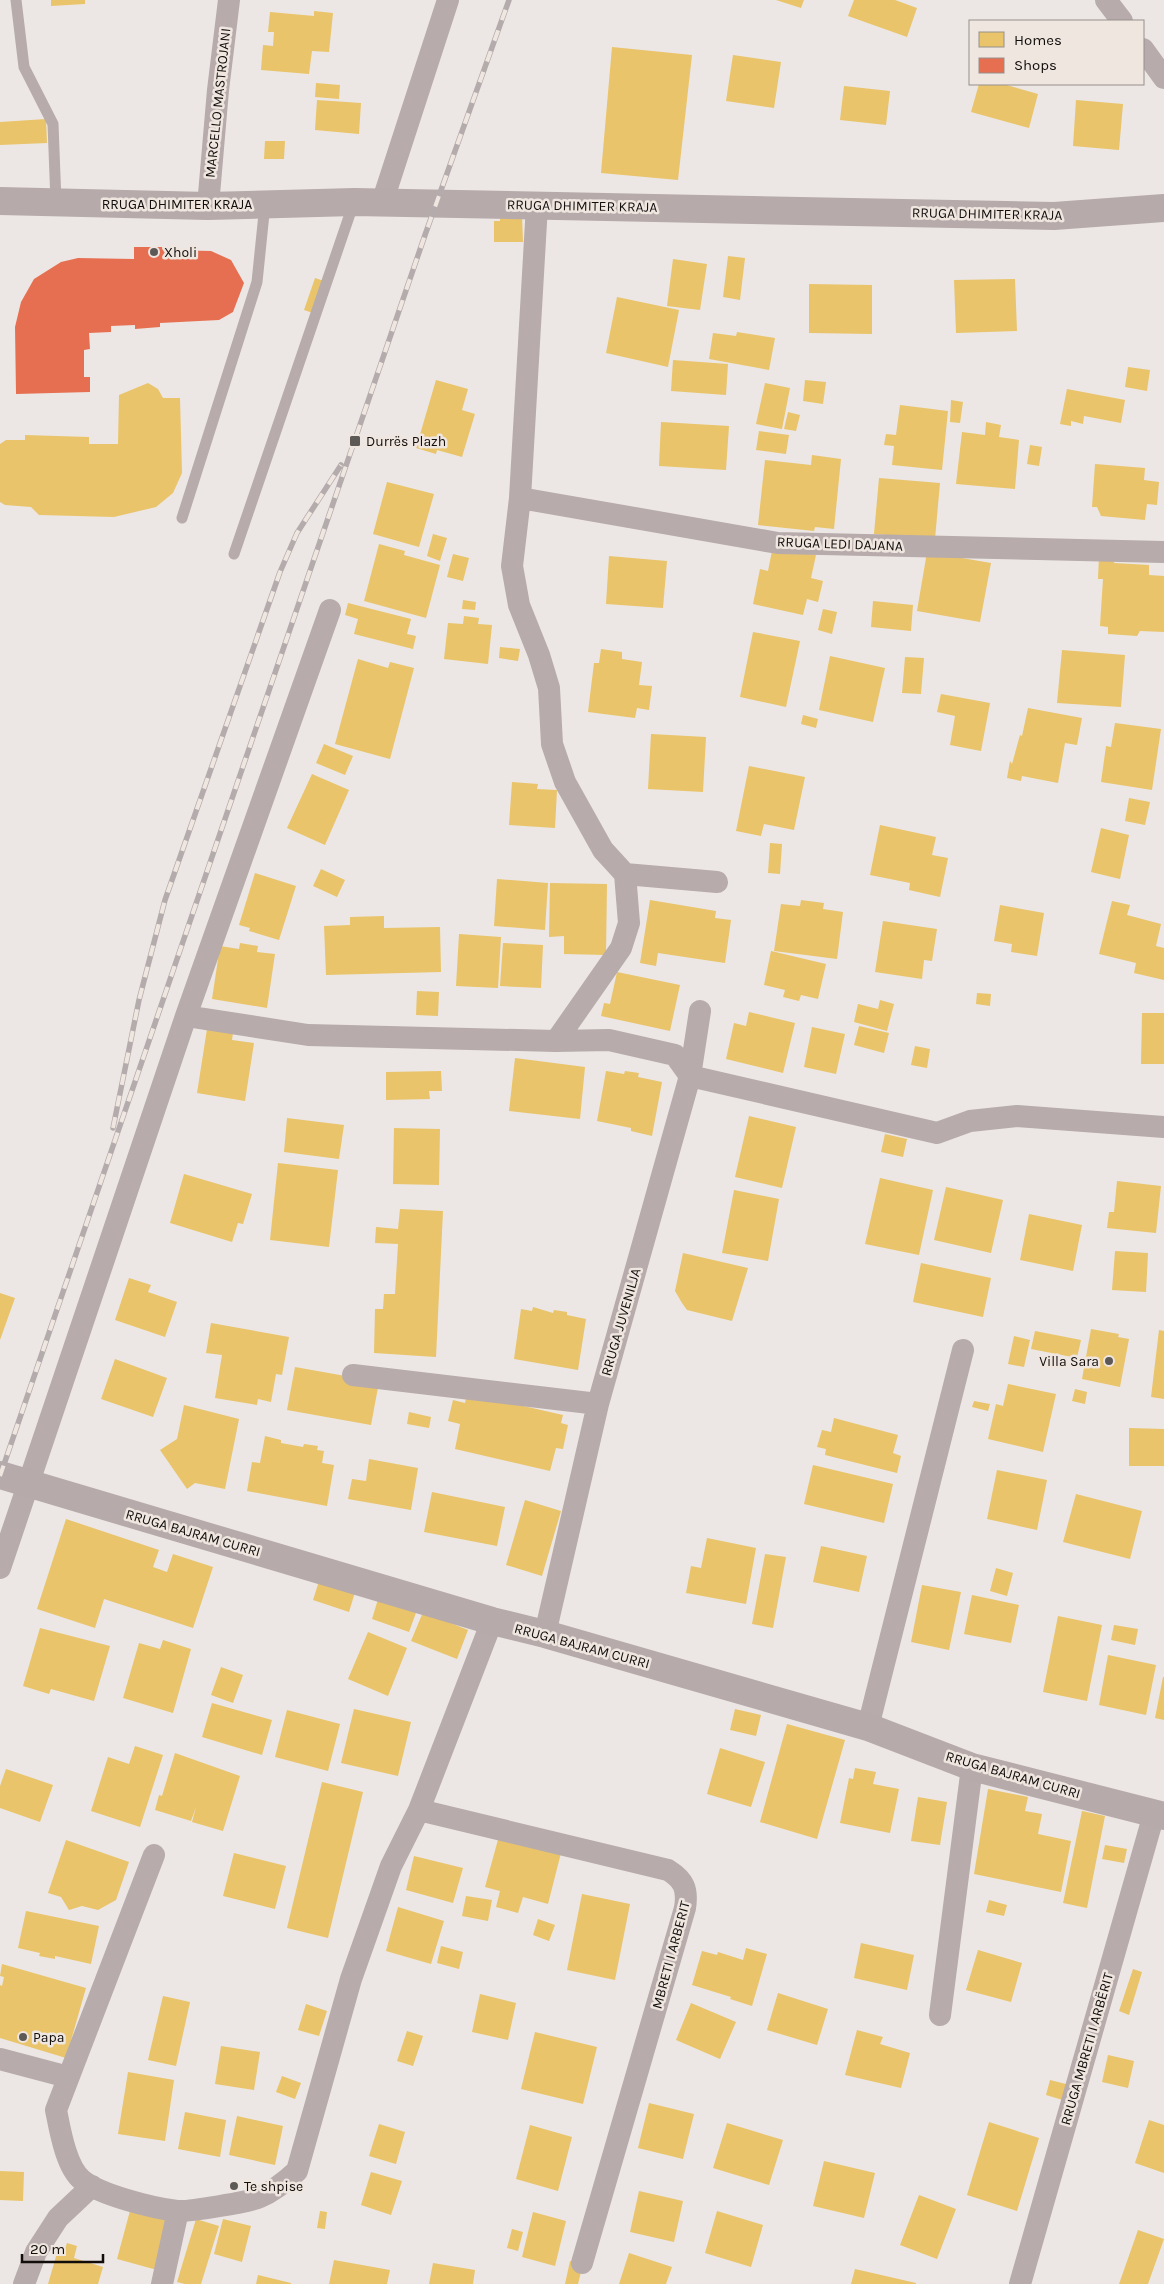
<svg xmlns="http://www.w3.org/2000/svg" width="1164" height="2284" viewBox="0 0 1164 2284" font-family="Karla,sans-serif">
<rect width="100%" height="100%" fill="#ece7e4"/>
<path fill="#e9c46a" d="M51,0H85V4L51,6Z
M776,0H804L801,8Z
M854,0H895L917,8L907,37L848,16Z
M314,11L333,13L329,52L312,51L309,74L261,70L263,45L273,46L274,32H268L270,12L314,16Z
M612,47L692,55L678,180L601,173Z
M733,55L781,62L774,108L726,101Z
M316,83L340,85L339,99L315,97Z
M979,84H1003L1038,94L1029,128L971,112Z
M844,86L890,91L886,125L840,120Z
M317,100L361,103L359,134L315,130Z
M1076,100L1123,104L1119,150L1073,146Z
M46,119L47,143L0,145V122Z
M265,141H285L284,159H264Z
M522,215L523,242H494V221H500V216Z
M728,256L745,258L740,300L723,297Z
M673,259L707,264L700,310L667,306Z
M315,278L324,281L313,313L304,310Z
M1015,279L1017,331L956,333L954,280Z
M809,284L872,285V334L809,333Z
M617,297L679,310L668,367L606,353Z
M737,332L775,338L769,370L709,359L713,333L736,336Z
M673,360L728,364L726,395L671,391Z
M1128,367L1150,370L1147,391L1125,387Z
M436,380L468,389L462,410L475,414L462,457L437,450L436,454L416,448Z
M805,380L826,382L823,404L803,401Z
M148,383L158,389L163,398H180L182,473L173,493L156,507L114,517L39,515L31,507L5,505L0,502V444L6,440H25V435L89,437V444H118L119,395Z
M765,383L790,388L782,429L756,424Z
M1067,389L1125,400L1121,423L1084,416L1083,424L1071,421V426L1060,424Z
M951,400L963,402L960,423L950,422Z
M900,405L948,411L942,470L892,465L894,446L884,445L886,434L896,435Z
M788,412L800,415L796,431L784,429Z
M661,422L729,426L726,470L659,466Z
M986,422L1001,425L999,437L1019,440L1015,489L956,484L962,432L985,435Z
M759,431L789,435L786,454L756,450Z
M1030,445L1042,447L1039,466L1027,464Z
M812,455L841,459L834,529L815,527L814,531L758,525L765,460L811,465Z
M1095,464L1145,468L1144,480L1159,482L1157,505L1147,504L1145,520L1101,516L1097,507H1092Z
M879,478L940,483L935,539L874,534Z
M387,482L434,494L419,547L373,534Z
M433,534L447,538L440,561L427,556Z
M379,544L405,551L404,555L440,565L426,618L364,601Z
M773,546L816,555L811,578L823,581L818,602L807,599L803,615L753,604L760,569L768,571Z
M927,552L991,563L980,622L917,611Z
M453,554L469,558L463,581L447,577Z
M609,556L667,561L663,608L606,604Z
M1099,556L1115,557L1114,563L1149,565V575L1164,576V632L1140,631L1137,636L1108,634V627L1100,626L1103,579H1098Z
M463,600L476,602L475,610L462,609Z
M873,601L913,605L911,631L871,627Z
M348,603L411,619L407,634L416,636L413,649L354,634L358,619L345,615Z
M823,609L837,612L832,634L818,630Z
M464,616L479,618L478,624L492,625L488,664L444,659L448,623L463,624Z
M753,632L800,641L786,707L740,697Z
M500,647L520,649L518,661L499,658Z
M601,649L622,652V659L642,662L639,685L652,686L649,710L637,708L635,718L588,712L594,663H599Z
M1062,650L1125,655L1121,707L1057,703Z
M830,656L885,668L873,722L819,710Z
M905,657L924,658L921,694L902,693Z
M358,659L388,668L390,662L414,668L390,759L335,744Z
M941,694L990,703L981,751L950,745L955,716L937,712Z
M1028,708L1082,718L1077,745L1065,743L1058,783L1022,776L1021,781L1007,778L1010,761L1012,764L1020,735L1022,736Z
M803,715L818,719L816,728L801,724Z
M1115,723L1161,729L1152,790L1101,782L1106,746L1111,747Z
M651,734L706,737L703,792L648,789Z
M324,744L353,756L345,775L316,763Z
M749,766L805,777L794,830L764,824L761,836L736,831Z
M312,774L349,790L325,845L287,828Z
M512,782L538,784L537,789L557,790L555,828L509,825Z
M1129,798L1150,802L1145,825L1125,821Z
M880,825L936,837L932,855L948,858L940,897L909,890L910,883L870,875Z
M1101,828L1129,835L1120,879L1091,872Z
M770,843L782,844L780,874L768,873Z
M321,869L345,880L337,897L313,886Z
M255,873L296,886L279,940L249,931L250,928L239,925Z
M497,879L548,883L545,930L494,926Z
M550,883L607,884L606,955L564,954V936L549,937Z
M650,900L716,911L715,918L731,920L725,963L658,953L656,966L640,963Z
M801,900L824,903L823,909L843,912L837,959L774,951L781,904L800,906Z
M1112,901L1130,905L1127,915L1161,924L1156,946L1164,948V980L1134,973L1136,963L1099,954Z
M1000,905L1044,913L1037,956L1011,952L1012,944L994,941Z
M384,916V928L440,927L441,972L326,975L324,926L350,925V917Z
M883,921L937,929L932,961L924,960L922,979L875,972Z
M459,934L501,937L498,988L456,986Z
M240,943L258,946L257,952L275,954L267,1008L212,999L220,946L239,949Z
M503,943L543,945L541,988L500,986Z
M771,951L826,964L818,999L801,995L799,1001L783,997L785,990L764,985Z
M617,972L680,985L670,1031L601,1016L604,1003L610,1004Z
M417,991L439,992L438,1016L416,1015Z
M977,993L991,994L990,1006L976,1004Z
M880,1000L894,1004L887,1031L854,1022L858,1004L878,1009Z
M749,1012L795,1023L783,1073L726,1059L734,1023L746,1026Z
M1142,1013H1164V1064H1141Z
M859,1026L889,1033L884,1053L854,1045Z
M812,1027L845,1034L836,1074L804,1067Z
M207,1029L233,1033L232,1040L254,1043L245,1101L197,1093Z
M915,1046L930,1049L927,1068L911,1065Z
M515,1058L585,1067L580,1119L509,1111Z
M441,1071L442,1091H429L430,1099L386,1100V1072Z
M606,1071L624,1074L625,1071L639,1073L638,1077L662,1082L652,1136L631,1131V1128L597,1121Z
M749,1116L796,1127L782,1188L735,1177Z
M287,1118L344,1125L339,1159L284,1152Z
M394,1128L440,1129L439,1185L393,1184Z
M885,1134L907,1139L903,1157L881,1152Z
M278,1163L338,1170L329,1247L270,1240Z
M184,1174L252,1194L243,1224L238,1223L232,1242L170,1223Z
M880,1178L933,1190L919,1255L865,1244Z
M1117,1181L1161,1186L1156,1233L1107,1228L1109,1212H1114Z
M946,1187L1003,1200L991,1253L934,1240Z
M734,1190L779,1199L768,1261L722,1253Z
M400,1209L443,1211L436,1357L374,1353L375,1309H383L384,1294H395L398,1244L375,1243L376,1227L398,1229Z
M1029,1214L1082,1225L1073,1271L1020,1260Z
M1115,1251L1148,1253L1146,1292L1112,1290Z
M683,1253L748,1268L732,1321L687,1310L682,1303L675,1291Z
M921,1263L991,1278L983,1317L913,1302Z
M129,1278L151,1285L148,1292L177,1302L165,1337L115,1320Z
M0,1293L15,1298L0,1340Z
M533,1307L553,1313L554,1310L567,1312V1315L586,1319L578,1370L514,1359L521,1309L532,1311Z
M211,1323L289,1337L282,1375L276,1374L271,1402L258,1399L257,1405L215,1398L222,1355L206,1353Z
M1091,1329L1119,1334L1118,1337L1129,1339L1120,1387L1082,1379Z
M1159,1330L1164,1331V1399L1151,1397Z
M1035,1331L1081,1340L1077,1358L1031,1349Z
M1014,1336L1030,1340L1024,1367L1008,1364Z
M115,1359L167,1378L153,1417L101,1399Z
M295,1367L379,1382L371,1425L287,1410Z
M1008,1384L1056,1394L1043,1452L988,1439L996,1404L1003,1406Z
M1075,1389L1087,1392L1085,1404L1072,1401Z
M467,1393L563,1415L561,1423L568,1425L563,1449L556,1448L550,1471L455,1449L460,1424L448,1421L453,1400L465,1403Z
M974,1401L990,1404L988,1411L972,1407Z
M184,1405L239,1419L225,1489L195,1483L187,1489L160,1450L177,1439Z
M409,1412L431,1417L429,1428L407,1424Z
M834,1418L898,1435L893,1453L901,1456L897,1473L825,1455L826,1449L817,1447L822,1430L831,1432Z
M1129,1428L1164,1429V1466H1129Z
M265,1436L281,1440V1443L303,1447L304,1444L318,1446L317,1450L324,1451L322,1463L334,1465L327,1506L247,1491L252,1462L260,1463Z
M369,1459L418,1468L411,1510L348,1499L352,1479L366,1481Z
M813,1465L893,1484L884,1523L804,1504Z
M997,1470L1047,1480L1037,1530L987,1519Z
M432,1492L505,1507L497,1546L424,1532Z
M1076,1494L1142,1511L1130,1559L1063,1542Z
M525,1500L561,1511L542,1576L506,1565Z
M66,1519L159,1550L153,1567L167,1572L173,1554L213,1567L193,1628L104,1599L95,1628L37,1609Z
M707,1538L756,1548L746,1604L686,1593L691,1566L701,1568Z
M821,1546L867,1556L859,1592L813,1582Z
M765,1554L786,1557L773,1628L752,1624Z
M996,1568L1013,1573L1007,1596L990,1591Z
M320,1578L356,1589L349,1612L313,1600Z
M922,1585L961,1592L949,1650L911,1642Z
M972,1595L1019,1605L1011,1643L964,1634Z
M379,1596L417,1610L409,1632L372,1619Z
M423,1612L468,1630L457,1659L411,1641Z
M1058,1616L1102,1625L1087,1701L1043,1692Z
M1114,1625L1138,1629L1135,1645L1111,1640Z
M40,1628L110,1646L94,1701L51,1689L49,1694L23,1686Z
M368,1632L407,1648L388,1696L348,1679Z
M163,1640L191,1649L173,1713L123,1698L139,1643L160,1649Z
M1108,1655L1156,1665L1146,1715L1099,1705Z
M221,1667L243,1675L233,1703L211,1695Z
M1163,1677H1164V1720L1155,1718Z
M212,1703L272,1720L262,1755L202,1737Z
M354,1709L411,1722L398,1776L341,1763Z
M735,1709L761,1715L756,1736L730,1730Z
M287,1710L340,1724L328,1771L275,1757Z
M787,1724L845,1740L817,1839L760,1822Z
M135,1746L163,1755L140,1827L91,1811L108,1757L129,1764Z
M720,1748L765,1762L751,1807L707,1794Z
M175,1753L240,1776L223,1831L192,1822L196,1807L191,1821L155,1810L159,1795L162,1796Z
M855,1768L876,1772L873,1784L899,1789L890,1833L840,1823L849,1778L853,1779Z
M6,1769L53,1785L40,1822L0,1808V1786Z
M322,1782L363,1792L328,1938L287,1928Z
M988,1789L1028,1797L1025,1811L1042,1814L1038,1834L1071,1841L1061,1892L974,1874Z
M918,1797L947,1802L940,1845L911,1841Z
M1082,1811L1105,1816L1087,1908L1063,1903Z
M499,1836L561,1853L548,1904L523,1897L518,1913L496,1907L500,1891L485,1887Z
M66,1840L129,1862L116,1900L98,1910L82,1906L69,1910L61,1897L48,1893Z
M1105,1845L1127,1849L1124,1863L1102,1859Z
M234,1853L286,1866L275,1909L223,1896Z
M414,1856L463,1868L453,1903L406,1890Z
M582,1894L630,1904L615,1980L567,1970Z
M466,1896L492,1900L488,1921L462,1916Z
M989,1900L1007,1905L1004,1916L986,1912Z
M398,1907L444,1921L431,1964L386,1951Z
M26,1911L99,1926L91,1964L55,1956V1959L39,1956L40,1953L18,1948Z
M538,1919L555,1925L549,1941L533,1935Z
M861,1943L914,1955L907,1990L854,1978Z
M441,1946L463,1952L459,1969L437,1963Z
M746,1948L767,1954L752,2006L730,1999L731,1997L692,1985L702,1951L717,1955L718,1952L743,1960Z
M978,1950L1022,1963L1011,2002L966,1990Z
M2,1964L86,1988L66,2058L0,2038V1985L2,1986L4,1977L0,1976Z
M1133,1969L1142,1972L1129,2015L1119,2011Z
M778,1993L828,2009L817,2045L767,2030Z
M480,1994L516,2003L508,2040L472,2032Z
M163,1996L190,2002L176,2066L148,2060Z
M691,2003L736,2022L720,2059L676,2040Z
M306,2004L327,2011L319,2036L298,2030Z
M857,2030L883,2037L880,2044L910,2053L901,2088L845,2075Z
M407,2031L423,2036L413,2066L397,2061Z
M535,2032L597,2047L583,2104L521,2089Z
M221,2046L260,2052L254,2090L215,2084Z
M1108,2055L1134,2061L1128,2088L1102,2082Z
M128,2072L174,2080L165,2141L118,2134Z
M282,2076L301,2083L295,2099L276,2092Z
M1050,2080L1070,2085L1066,2101L1046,2095Z
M649,2103L694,2114L683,2159L638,2148Z
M185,2112L226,2120L220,2157L178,2149Z
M237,2116L283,2126L275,2165L229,2155Z
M1149,2120L1164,2125V2173L1135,2163Z
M989,2122L1039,2138L1017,2211L967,2195Z
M727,2123L783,2140L769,2185L713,2168Z
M379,2124L405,2132L396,2164L369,2156Z
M530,2125L572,2137L558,2191L516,2179Z
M824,2161L875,2173L864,2218L813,2206Z
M0,2171L24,2172L23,2201L0,2200Z
M371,2172L402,2181L391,2215L361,2205Z
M639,2191L683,2201L674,2242L630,2232Z
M919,2195L956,2209L937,2259L900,2245Z
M131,2207L171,2218L157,2270L117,2259Z
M320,2211L327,2212L325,2229L317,2228Z
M717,2211L763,2225L751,2267L705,2253Z
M533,2212L566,2221L555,2266L522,2257Z
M196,2219L219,2226L201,2284H185L177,2282Z
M223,2219L251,2226L242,2262L214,2254Z
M512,2229L523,2232L518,2251L507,2248Z
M1138,2230L1164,2239L1148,2284H1119Z
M67,2243L77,2246L74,2258L103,2267L98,2284H48L57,2253L63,2255Z
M629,2253L672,2267L666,2284H619Z
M334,2260L390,2270L387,2284H329Z
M570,2261L583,2264L578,2284H565Z
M433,2263L475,2270L473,2284H429Z
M855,2269L916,2283V2284H851Z
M258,2275L291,2283V2284H256Z"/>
<path fill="#e76f51" d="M134,247H165V250L211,251L231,260L244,283L233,312L219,320L160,323V327L135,329V325L111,326V332L89,333L90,349L84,350V377H90V392L16,394L15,327L21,302L34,279L61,262L78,258L134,259Z"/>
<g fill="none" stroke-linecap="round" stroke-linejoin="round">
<path stroke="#b7abac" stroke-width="11" d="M16,0L24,67L53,124L56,202
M182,518L257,282L265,204
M234,554L354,202"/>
<path stroke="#b7abac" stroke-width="22" d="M1106,0L1122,21
M1143,49L1164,78
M382,203L448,0
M537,205L520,498L512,566L519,605L539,655L549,688L552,744L565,782L603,850L625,874L717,882
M208,206L218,90L229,0
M520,498L778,543L1164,552
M186,1016L308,1035L556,1041L609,1040L675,1055L690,1076L937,1133L970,1121L1017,1116L1164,1127
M556,1041L621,948L629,923L625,874
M353,1375L598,1404
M0,1568L186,1016L330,610
M545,1634L598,1404L690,1076L700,1011
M868,1727L963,1350
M419,1810L668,1870C684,1880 688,1889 685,1908L582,2263
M154,1855L56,2110C60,2130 66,2167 82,2180C100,2195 153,2208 177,2211C188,2212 249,2202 260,2197C274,2191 286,2181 297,2171L351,1979L391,1866L419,1810L492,1621
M940,2015L972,1767
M0,2059L68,2077
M24,2284L36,2252L58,2218L92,2186
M162,2284L178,2211
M1020,2284L1154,1814"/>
<path stroke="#b6aaaa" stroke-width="28" d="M0,201L208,206L354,202L1054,216L1164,208
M0,1475L492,1621L545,1634L868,1727L972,1767L1164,1816"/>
<g stroke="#b4acac" stroke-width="5.5">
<path id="rail" d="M113,1128L139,1000L165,900L280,572L297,533L341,465
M0,1476L425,235L509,0"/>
</g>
<use href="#rail" stroke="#f0e6e0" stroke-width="4" stroke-dasharray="11" stroke-linecap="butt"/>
</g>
<g fill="#5d5957" stroke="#f0e6e0" stroke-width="2">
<circle cx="154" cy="252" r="5"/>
<rect x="349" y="435" width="12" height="12" rx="2.5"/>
<circle cx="1109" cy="1361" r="5"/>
<circle cx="23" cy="2037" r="5"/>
<circle cx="234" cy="2186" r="5"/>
</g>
<g text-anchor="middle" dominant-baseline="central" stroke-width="5" stroke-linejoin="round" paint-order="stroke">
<g font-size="14" fill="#100d0b" stroke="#f0e6e0">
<text transform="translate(218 103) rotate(-84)">MARCELLO MASTROJANI</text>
<text x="177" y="204">RRUGA DHIMITER KRAJA</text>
<text transform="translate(582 206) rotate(1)">RRUGA DHIMITER KRAJA</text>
<text transform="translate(987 214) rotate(1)">RRUGA DHIMITER KRAJA</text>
<text transform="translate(840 544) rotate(2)">RRUGA LEDI DAJANA</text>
<text transform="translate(621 1322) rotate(-74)">RRUGA JUVENILJA</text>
<text transform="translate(193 1533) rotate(16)">RRUGA BAJRAM CURRI</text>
<text transform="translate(582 1646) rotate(15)">RRUGA BAJRAM CURRI</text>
<text transform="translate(1013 1775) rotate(16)">RRUGA BAJRAM CURRI</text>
<text transform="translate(671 1955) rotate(-75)">MBRETI I ARBERIT</text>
<text transform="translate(1087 2049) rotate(-74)">RRUGA MBRETI I ARBËRIT</text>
</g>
<g font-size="14" fill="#100d0b" stroke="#f0e6e0" text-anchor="start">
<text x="164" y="252">Xholi</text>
<text x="366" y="441">Durrës Plazh</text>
<text x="1099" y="1361" text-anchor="end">Villa Sara</text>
<text x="33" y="2037">Papa</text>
<text x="244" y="2186">Te shpise</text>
</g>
</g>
<rect x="969" y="20" width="175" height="65" fill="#f0e6e0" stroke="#968f8b"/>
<rect x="979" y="32" width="25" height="15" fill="#e9c46a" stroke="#968f8b"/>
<text x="1014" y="45" font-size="15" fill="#100d0b">Homes</text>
<rect x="979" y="58" width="25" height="15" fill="#e76f51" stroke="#968f8b"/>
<text x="1014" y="70" font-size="15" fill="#100d0b">Shops</text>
<path d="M22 2254v8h81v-8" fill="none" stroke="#100d0b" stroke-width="2.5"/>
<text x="30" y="2254" font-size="15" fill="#100d0b" stroke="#f0e6e0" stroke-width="4" paint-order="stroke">20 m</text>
</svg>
